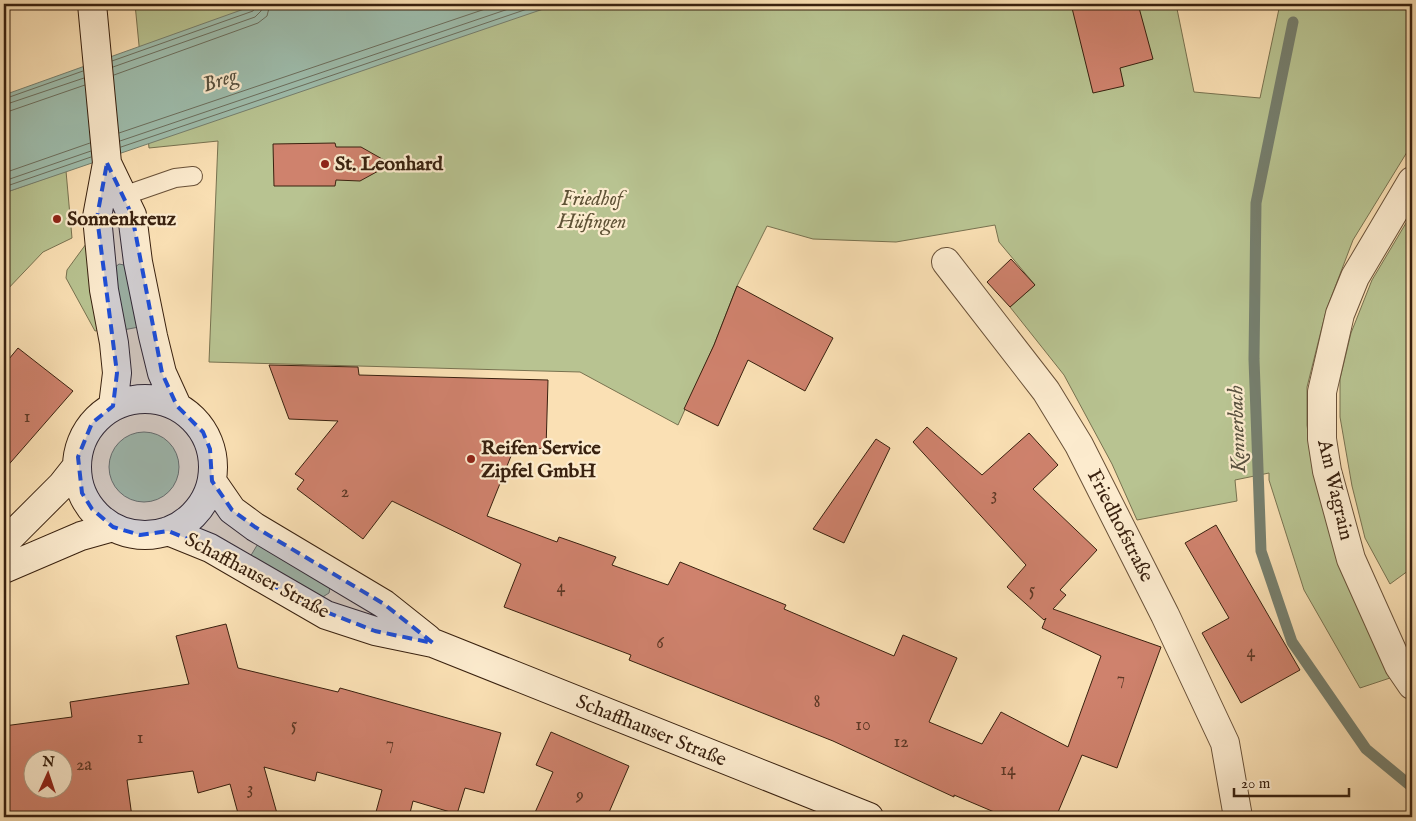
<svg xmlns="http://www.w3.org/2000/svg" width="1416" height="821" viewBox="0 0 1416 821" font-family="'IM FELL English',serif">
<rect width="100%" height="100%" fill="#fae0b4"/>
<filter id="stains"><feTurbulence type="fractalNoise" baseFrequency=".004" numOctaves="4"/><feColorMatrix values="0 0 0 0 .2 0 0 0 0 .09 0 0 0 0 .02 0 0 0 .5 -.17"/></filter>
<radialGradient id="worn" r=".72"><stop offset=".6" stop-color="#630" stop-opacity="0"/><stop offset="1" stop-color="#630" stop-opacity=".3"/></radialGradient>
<path fill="#b8c391" stroke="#787250" d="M135,4H1176L1194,92L1260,98L1280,4H1412V144L1353,240L1326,311L1307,387V425L1313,473L1344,564L1390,678L1360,688L1304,590L1269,480V473L1235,480L1237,501L1137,520L1112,464L1064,375L1010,307L1035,285L999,242L995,225L896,242L813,239L767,226L737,286L714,345L678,425L580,372L209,362L218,141L149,148Z
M66,171L72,238L43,252L4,293V193Z
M1412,213V568L1390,584L1365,538L1352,486L1340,417V379L1351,333L1372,280Z
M86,244L101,330L95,331L66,278L67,270Z
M119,264L124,265L129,270L139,327L123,330L114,268Z
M109 467a35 35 0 1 1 70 0a35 35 0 1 1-70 0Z
M259,542L330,588L329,593L321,598L250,557Z"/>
<path fill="#9ebdad" stroke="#767f6e" d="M258,4H558L4,193V95Z"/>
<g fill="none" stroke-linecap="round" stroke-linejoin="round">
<path stroke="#6c6f5e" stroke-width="1" d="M112,61L253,11L257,4
M113,67L255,17L261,11L263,4
M114,75L258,23L267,16L270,4
M4,99L83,71
M4,105L84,78
M4,113L85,85
M119,133L500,4
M120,141L523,4
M121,147L542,4
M4,173L90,143
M4,181L91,151
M4,187L91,157"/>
<path stroke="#767f6e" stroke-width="11" d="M1293,22L1256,203L1254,359L1261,551L1292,642L1366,749L1412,787"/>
</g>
<path fill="#cf826d" stroke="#39210f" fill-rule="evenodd" d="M1071,4H1138L1153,59L1120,68L1124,86L1093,93Z
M335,143L336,147H361L391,164L360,181L336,180L335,186H274L273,144Z
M1011,259L1035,285L1010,307L987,282Z
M737,286L833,338L805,391L748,360L718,426L684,409L714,345Z
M18,348L73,391L4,470V365Z
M269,365L358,367L359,375L548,380L546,449L515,446L487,516L557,542L559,537L616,557L612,565L668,585L680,562L786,605L784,609L894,656L903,635L957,658L929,722L982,744L1001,712L1068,747L1101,656L1042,628L1046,618L1044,620L1007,587L1026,565L913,442L927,427L982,475L1029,433L1058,465L1033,489L1097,550L1060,590L1066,595L1053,609L1161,647L1117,768L1082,755L1056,817H1006L954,795V797L833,741L629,660L631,655L504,607L521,564L392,501L363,539L297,489L304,480L295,474L338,421L289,419Z
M876,439L890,448L844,543L813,529Z
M1216,525L1300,670L1241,703L1202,633L1229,618L1185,543Z
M226,624L238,668L338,692L340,688L501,733L484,793L465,788L457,814L413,801L409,817H393L376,812L382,790L317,772L315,781L264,767L278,817H239L230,784L198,793L193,771L127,780L132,817H4V726L72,717L70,702L189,684L176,636ZM32,758H62V788H32Z
M551,732L629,766L607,817H533L553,772L536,765Z"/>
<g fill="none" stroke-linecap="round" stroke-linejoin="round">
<g stroke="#695138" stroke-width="20">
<path id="lane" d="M123,196L175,178L193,176"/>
</g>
<g stroke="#695138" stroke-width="30">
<path id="street" d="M1412,181L1355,277L1340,314L1322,392V439L1327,471L1351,559L1399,666L1412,685
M946,262L1046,391L1079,445L1165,615L1225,743L1238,817"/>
</g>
<g stroke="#39210f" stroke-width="30">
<path id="secondary" d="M92,4L107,163L97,217L104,290L114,343L117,373L113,406
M107,163L132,215L138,262L153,336L162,373L177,406
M77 467a68 68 0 1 1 136 0a68 68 0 1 1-136 0Z
M212,481L232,510L255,527L384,604L428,639
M168,531L210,548L326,615L375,631L433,643L869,817
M4,543L62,485L77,466
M4,569L81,536L113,527"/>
</g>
<use href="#lane" stroke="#fcebce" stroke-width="18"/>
<use href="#street" stroke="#fcebce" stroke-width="28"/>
<use href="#secondary" stroke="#fcebce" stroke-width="28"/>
</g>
<path fill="#1d4ed8" fill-opacity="0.2" stroke="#1d4ed8" stroke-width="4" stroke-dasharray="10 6" stroke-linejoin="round" d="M107,163L132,215L162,373L177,406L203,432L210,449L212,481L232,510L255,527L384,604L433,643L375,631L303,603L210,548L168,531L140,535L113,527L92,509L82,493L78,457L92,423L113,406L117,373L97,217Z"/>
<g fill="#8f2418" stroke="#fcebce" stroke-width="2">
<circle cx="325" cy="164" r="5"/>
<circle cx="57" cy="219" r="5"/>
<circle cx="471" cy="459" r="5"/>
</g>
<g text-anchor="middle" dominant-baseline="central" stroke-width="4.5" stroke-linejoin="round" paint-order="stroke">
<g font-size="18" fill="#5e3926">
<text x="27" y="417">1</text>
<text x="345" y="492">2</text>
<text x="994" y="495">3</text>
<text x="561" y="587">4</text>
<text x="1032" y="590">5</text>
<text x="660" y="643">6</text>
<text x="1251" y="652">4</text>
<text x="1121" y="679">7</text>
<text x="817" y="702">8</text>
<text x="294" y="725">5</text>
<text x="863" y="725">10</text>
<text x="140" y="738">1</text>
<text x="901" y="742">12</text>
<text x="390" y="744">7</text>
<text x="84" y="765">2a</text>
<text x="1008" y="770">14</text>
<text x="250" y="789">3</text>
<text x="580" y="795">9</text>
</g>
<g font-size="20" font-weight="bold" fill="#39210f" stroke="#fcebce" text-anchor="start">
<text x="335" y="164">St. Leonhard</text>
<text x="67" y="219">Sonnenkreuz</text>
<text x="481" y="448">Reifen Service<tspan x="481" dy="23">Zipfel GmbH</tspan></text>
</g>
<g font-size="20" font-style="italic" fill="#5f5236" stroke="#fcebce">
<text x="592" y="199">Friedhof<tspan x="592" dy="23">Hüfingen</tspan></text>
</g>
<g font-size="20" fill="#39210f" stroke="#fcebce">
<text transform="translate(1335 490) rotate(77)">Am Wagrain</text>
<text transform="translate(1120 526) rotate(63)">Friedhofstraße</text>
<text transform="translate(257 576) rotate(28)">Schaffhauser Straße</text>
<text transform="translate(651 731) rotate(22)">Schaffhauser Straße</text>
</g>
<g font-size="21" font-style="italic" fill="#57503e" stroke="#fcebce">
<text transform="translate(220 81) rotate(-19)">Breg</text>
<text transform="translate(1238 429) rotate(-92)">Kennerbach</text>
</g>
</g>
<rect width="1416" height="821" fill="none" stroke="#fae0b4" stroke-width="20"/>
<rect x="5" y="5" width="1406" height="811" fill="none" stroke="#39210f" stroke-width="2.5"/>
<rect x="10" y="10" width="1396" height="801" fill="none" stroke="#39210f"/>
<g transform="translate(48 774) rotate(3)"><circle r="24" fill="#fcebce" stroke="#ae9a82"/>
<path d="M0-4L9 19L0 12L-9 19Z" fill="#8f2418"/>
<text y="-8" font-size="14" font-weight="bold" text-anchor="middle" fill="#39210f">N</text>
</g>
<path d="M1234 788v8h115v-8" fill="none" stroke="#39210f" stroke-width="2.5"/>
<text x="1241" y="788" font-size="15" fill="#39210f" stroke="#fcebce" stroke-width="4" paint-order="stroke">20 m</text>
<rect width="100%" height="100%" filter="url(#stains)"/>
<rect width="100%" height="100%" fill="url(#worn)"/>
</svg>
